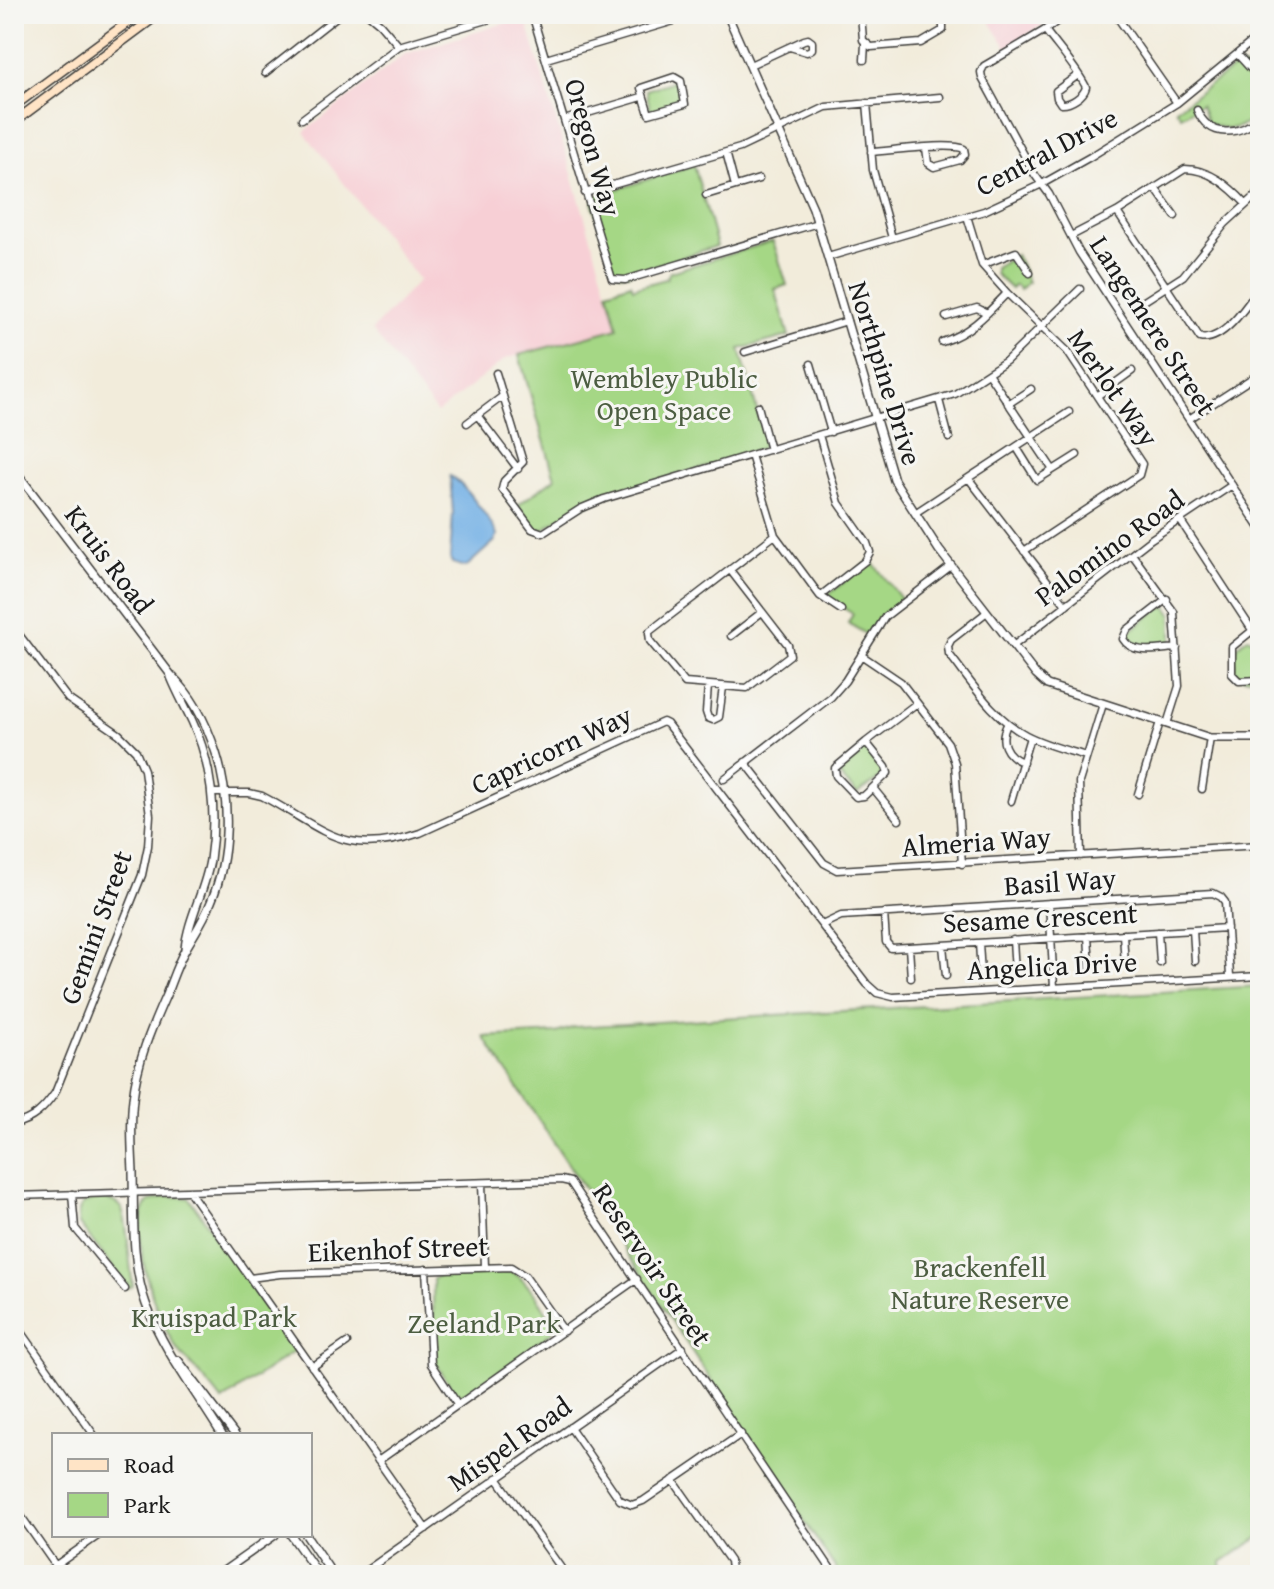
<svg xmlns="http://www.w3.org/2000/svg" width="1274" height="1589" viewBox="0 0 1274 1589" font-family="'Gentium Book Plus',serif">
<rect width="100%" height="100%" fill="#f6f6f2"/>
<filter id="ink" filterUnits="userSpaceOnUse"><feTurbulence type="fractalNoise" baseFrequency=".0125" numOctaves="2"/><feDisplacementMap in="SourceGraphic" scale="16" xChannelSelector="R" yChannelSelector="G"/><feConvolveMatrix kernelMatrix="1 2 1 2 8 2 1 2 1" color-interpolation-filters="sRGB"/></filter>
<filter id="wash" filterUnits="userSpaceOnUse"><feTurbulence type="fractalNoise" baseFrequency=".006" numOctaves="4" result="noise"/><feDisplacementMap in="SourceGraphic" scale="32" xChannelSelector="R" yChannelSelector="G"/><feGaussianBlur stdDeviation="1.8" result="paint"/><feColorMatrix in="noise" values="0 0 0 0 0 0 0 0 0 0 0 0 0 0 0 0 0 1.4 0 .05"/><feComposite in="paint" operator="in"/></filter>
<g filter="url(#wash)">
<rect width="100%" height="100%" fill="#f2ecdb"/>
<path fill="#f7cfd5" d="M985,14H1059L1007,48Z
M525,17L618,328L505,359L437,413L372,330L419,280L304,132L405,54Z"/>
<path fill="#a5d785" stroke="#607a50" stroke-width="2" d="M1237,66L1245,67L1260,84V114C1244,128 1228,133 1208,123L1201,105L1181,116L1176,109Z
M674,81L679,84L682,99L680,103L654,111L650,109L646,90Z
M694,165L717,246L627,274L617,273L612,266L593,204L595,196Z
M773,241L787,285L775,289L789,336L740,349L765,440L762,448C687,480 613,480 542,530L535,528L518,505L555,478L519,355L618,328L608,291L631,283L633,288L666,279L670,272Z
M1016,255L1028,282L1020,290L1015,285L1011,289L995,274V268Z
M871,560L902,600L881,616L869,636L848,623L853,614L829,599L828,595Z
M1161,607H1167L1172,614V642C1159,650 1138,650 1127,640L1128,633Z
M1248,638L1256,640L1260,648V676L1242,678L1235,673C1234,655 1232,647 1248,638Z
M862,749L870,751L884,771L882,777L857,794L839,775L838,770Z
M1260,986V1537L1222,1562L1223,1575H840L484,1037L556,1033L575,1027Z
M168,1196L189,1198L296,1350L222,1401C210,1384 195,1369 182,1355C158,1329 123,1226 150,1201Z
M104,1199C109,1200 117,1202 121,1208C128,1218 129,1267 133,1286L129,1288L79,1224C75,1204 87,1199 104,1199Z
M509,1271C524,1275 553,1316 553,1331L527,1352L467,1394H456L434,1361L433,1279L443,1273Z"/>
<path fill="#73b0e5" stroke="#486680" stroke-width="2" d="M450,476C462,481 492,522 497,535L495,541L466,567L452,563L450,558L453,513Z"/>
</g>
<g filter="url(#ink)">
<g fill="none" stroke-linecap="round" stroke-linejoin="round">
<g stroke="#3c3b39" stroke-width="9">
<path id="minor" d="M368,14L380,24L399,46
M532,14L612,279L625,280L818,223
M861,14L863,40L871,47L921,43L943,30V25L937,14
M1067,14L1045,30L984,66L981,72L982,78L1035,175L1049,194L1079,252L1260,528
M1115,14L1177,103
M1045,30C1059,49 1076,67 1086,87C1084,96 1070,105 1061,104L1057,98L1056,91L1078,75
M1238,55L1260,79
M546,59L677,20
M864,60L865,44
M750,65L804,40L808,39L812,42V49L807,52L790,47
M265,73L340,14
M674,77L681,81L685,104L649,114L641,88Z
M867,103L873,170L892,238
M1197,110C1209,139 1240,136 1260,117
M302,119L399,46L507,14
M564,120L642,97
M726,152L735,186
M871,152C890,151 951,142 964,149L965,154L960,160L934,167L928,163L926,148
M1155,188L1175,216
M585,193L740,148L826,107L940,97
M706,195L759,179
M1117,212L1200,338C1223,343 1248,304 1260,287
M967,216L982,265L1007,293L1067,351L1142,464L1139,475L1024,551
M1071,236L1117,212L1185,169C1210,169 1230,187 1246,204
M828,257L984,211L1042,184L1090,157L1177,103L1260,35
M982,265L1016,252L1030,273
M1141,303L1183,276L1225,224L1260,192
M946,317L977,308L987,313
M942,342C970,333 987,314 1007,293
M745,352L847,321
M811,364L831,432
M496,373L523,462L504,481L502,489L532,529L543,533L580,509L604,499L955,394L1006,361L1080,289
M988,373L1053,470
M1097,396L1132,371
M939,400L949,438
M1008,404L1031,389
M758,406L770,450
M477,415L518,469
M1189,419L1260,373
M467,423L503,396
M819,435L839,503L867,543L870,552L865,561L820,596
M1017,448L1037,480L1077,455
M751,455L775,535L820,596L841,610
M969,479L1066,605
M915,513L1069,412
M1180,520L1260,642
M1132,554L1174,612L1179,686L1167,724
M730,570L788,645L790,655L747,688L685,683L650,641L649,633L650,631L775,535
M1167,599L1127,630L1123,639C1133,656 1159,649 1177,648
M987,612L951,640L948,646L949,654C972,683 993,718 1026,735C1045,745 1066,750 1086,756
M14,628L68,699L119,734L136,751L144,770L150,815L148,846L142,875L55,1093C44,1109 33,1120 14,1124
M1253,630L1232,647V674L1239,681L1260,680
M731,636L762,612
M1013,646L1151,539L1232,485
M861,655L901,682L948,743L955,763L962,864
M708,686L706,712L708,718L713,720L719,717L723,687
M1008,723C998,740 1005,756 1023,762
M866,742L835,768L836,776L856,797L864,796L888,773L886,767L866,742L917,703
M745,762L824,863L837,870L1260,845
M724,779L831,697L845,681L885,617L951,566
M873,788L899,820
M1202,789L1210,738
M212,793H249L262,796C325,829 343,859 420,833L663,722L667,724L867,984L877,993L893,997L1260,976
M1138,794L1160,722
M1011,801L1030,737
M1081,856L1079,782L1103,704
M1049,903L1054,987
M884,913L886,942L891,948L1227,928
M822,925L841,916L1213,893L1221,897L1225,902L1230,976
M1193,930L1195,961
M1158,932L1160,963
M1123,934L1125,965
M1088,936L1090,967
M1013,940L1015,972
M979,943L981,974
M943,945L946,976
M909,947L911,978
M482,1183L485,1267
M189,1191L426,1529
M72,1194L75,1228L125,1289
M14,1196L561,1180L570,1182L835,1575
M426,1269L431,1364L458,1405
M250,1278L280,1274L511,1267L525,1276L564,1331
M14,1321L94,1435
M312,1367L347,1343
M570,1427L620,1500L632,1505L643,1501L741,1434
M378,1461L637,1279
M497,1478L566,1575
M673,1480L730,1561L731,1570L727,1575
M14,1506L62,1575
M42,1575L99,1535
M360,1575L683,1348
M1250,1575L1260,1565"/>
</g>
<g stroke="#3c3b39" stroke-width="10">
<path id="tertiary" d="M727,14L813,208L894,480L939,550L1036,675L1047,685L1210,738H1260
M14,469L171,675C193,696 207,724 216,753C231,800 230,857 211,902C204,920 194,934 185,950C177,964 172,980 166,995C151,1029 137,1061 133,1099C130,1122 132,1148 133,1172C134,1216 131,1262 146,1304C164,1352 196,1392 222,1435
M171,677C177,692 185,706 192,721C212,764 217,813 210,860C205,891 188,918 185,949
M178,1360L235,1435
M291,1535L319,1575
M306,1535L333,1575
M218,1575L275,1535"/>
</g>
<g stroke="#3c3b39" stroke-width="11">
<path id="secondary" d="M14,106L139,14
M14,122L159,14"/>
</g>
<use href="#minor" stroke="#fff" stroke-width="6"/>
<use href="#tertiary" stroke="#fff" stroke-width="7"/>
<use href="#secondary" stroke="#ffe4c6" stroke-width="8"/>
</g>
</g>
<g text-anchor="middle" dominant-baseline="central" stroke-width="6" stroke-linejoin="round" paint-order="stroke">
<g font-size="28" fill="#1c1c1c" stroke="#f6f6f2">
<text transform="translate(594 147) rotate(74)">Oregon Way</text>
<text transform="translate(1046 151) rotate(-28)">Central Drive</text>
<text transform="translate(1154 325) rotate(57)">Langemere Street</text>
<text transform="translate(886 373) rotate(73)">Northpine Drive</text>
<text transform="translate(1114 387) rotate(55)">Merlot Way</text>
<text transform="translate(1109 547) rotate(-36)">Palomino Road</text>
<text transform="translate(110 559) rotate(53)">Kruis Road</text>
<text transform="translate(551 749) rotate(-25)">Capricorn Way</text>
<text transform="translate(976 841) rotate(-4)">Almeria Way</text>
<text transform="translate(1060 881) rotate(-4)">Basil Way</text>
<text transform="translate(1040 917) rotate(-3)">Sesame Crescent</text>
<text transform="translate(95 927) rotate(-70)">Gemini Street</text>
<text transform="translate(1052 965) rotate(-3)">Angelica Drive</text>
<text transform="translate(398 1248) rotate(-2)">Eikenhof Street</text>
<text transform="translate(653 1264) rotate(56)">Reservoir Street</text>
<text transform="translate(509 1443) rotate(-35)">Mispel Road</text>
</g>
<g font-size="28" fill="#4c5d41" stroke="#f6f6f2">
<text x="664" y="377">Wembley Public<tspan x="664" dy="32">Open Space</tspan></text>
<text x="980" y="1266">Brackenfell<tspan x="980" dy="32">Nature Reserve</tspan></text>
<text x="214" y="1316">Kruispad Park</text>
<text x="484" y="1322">Zeeland Park</text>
</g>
</g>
<rect width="1274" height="1589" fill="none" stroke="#f6f6f2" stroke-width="48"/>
<rect x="52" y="1433" width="260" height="104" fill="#f6f6f2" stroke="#9f9f9c" stroke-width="2"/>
<rect x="68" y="1459" width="40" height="12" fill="#ffe4c6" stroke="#9f9f9c" stroke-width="2"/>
<text x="124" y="1473" font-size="24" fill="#1c1c1c">Road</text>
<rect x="68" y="1493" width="40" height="24" fill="#a5d785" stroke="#9f9f9c" stroke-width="2"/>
<text x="124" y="1513" font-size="24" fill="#1c1c1c">Park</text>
</svg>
